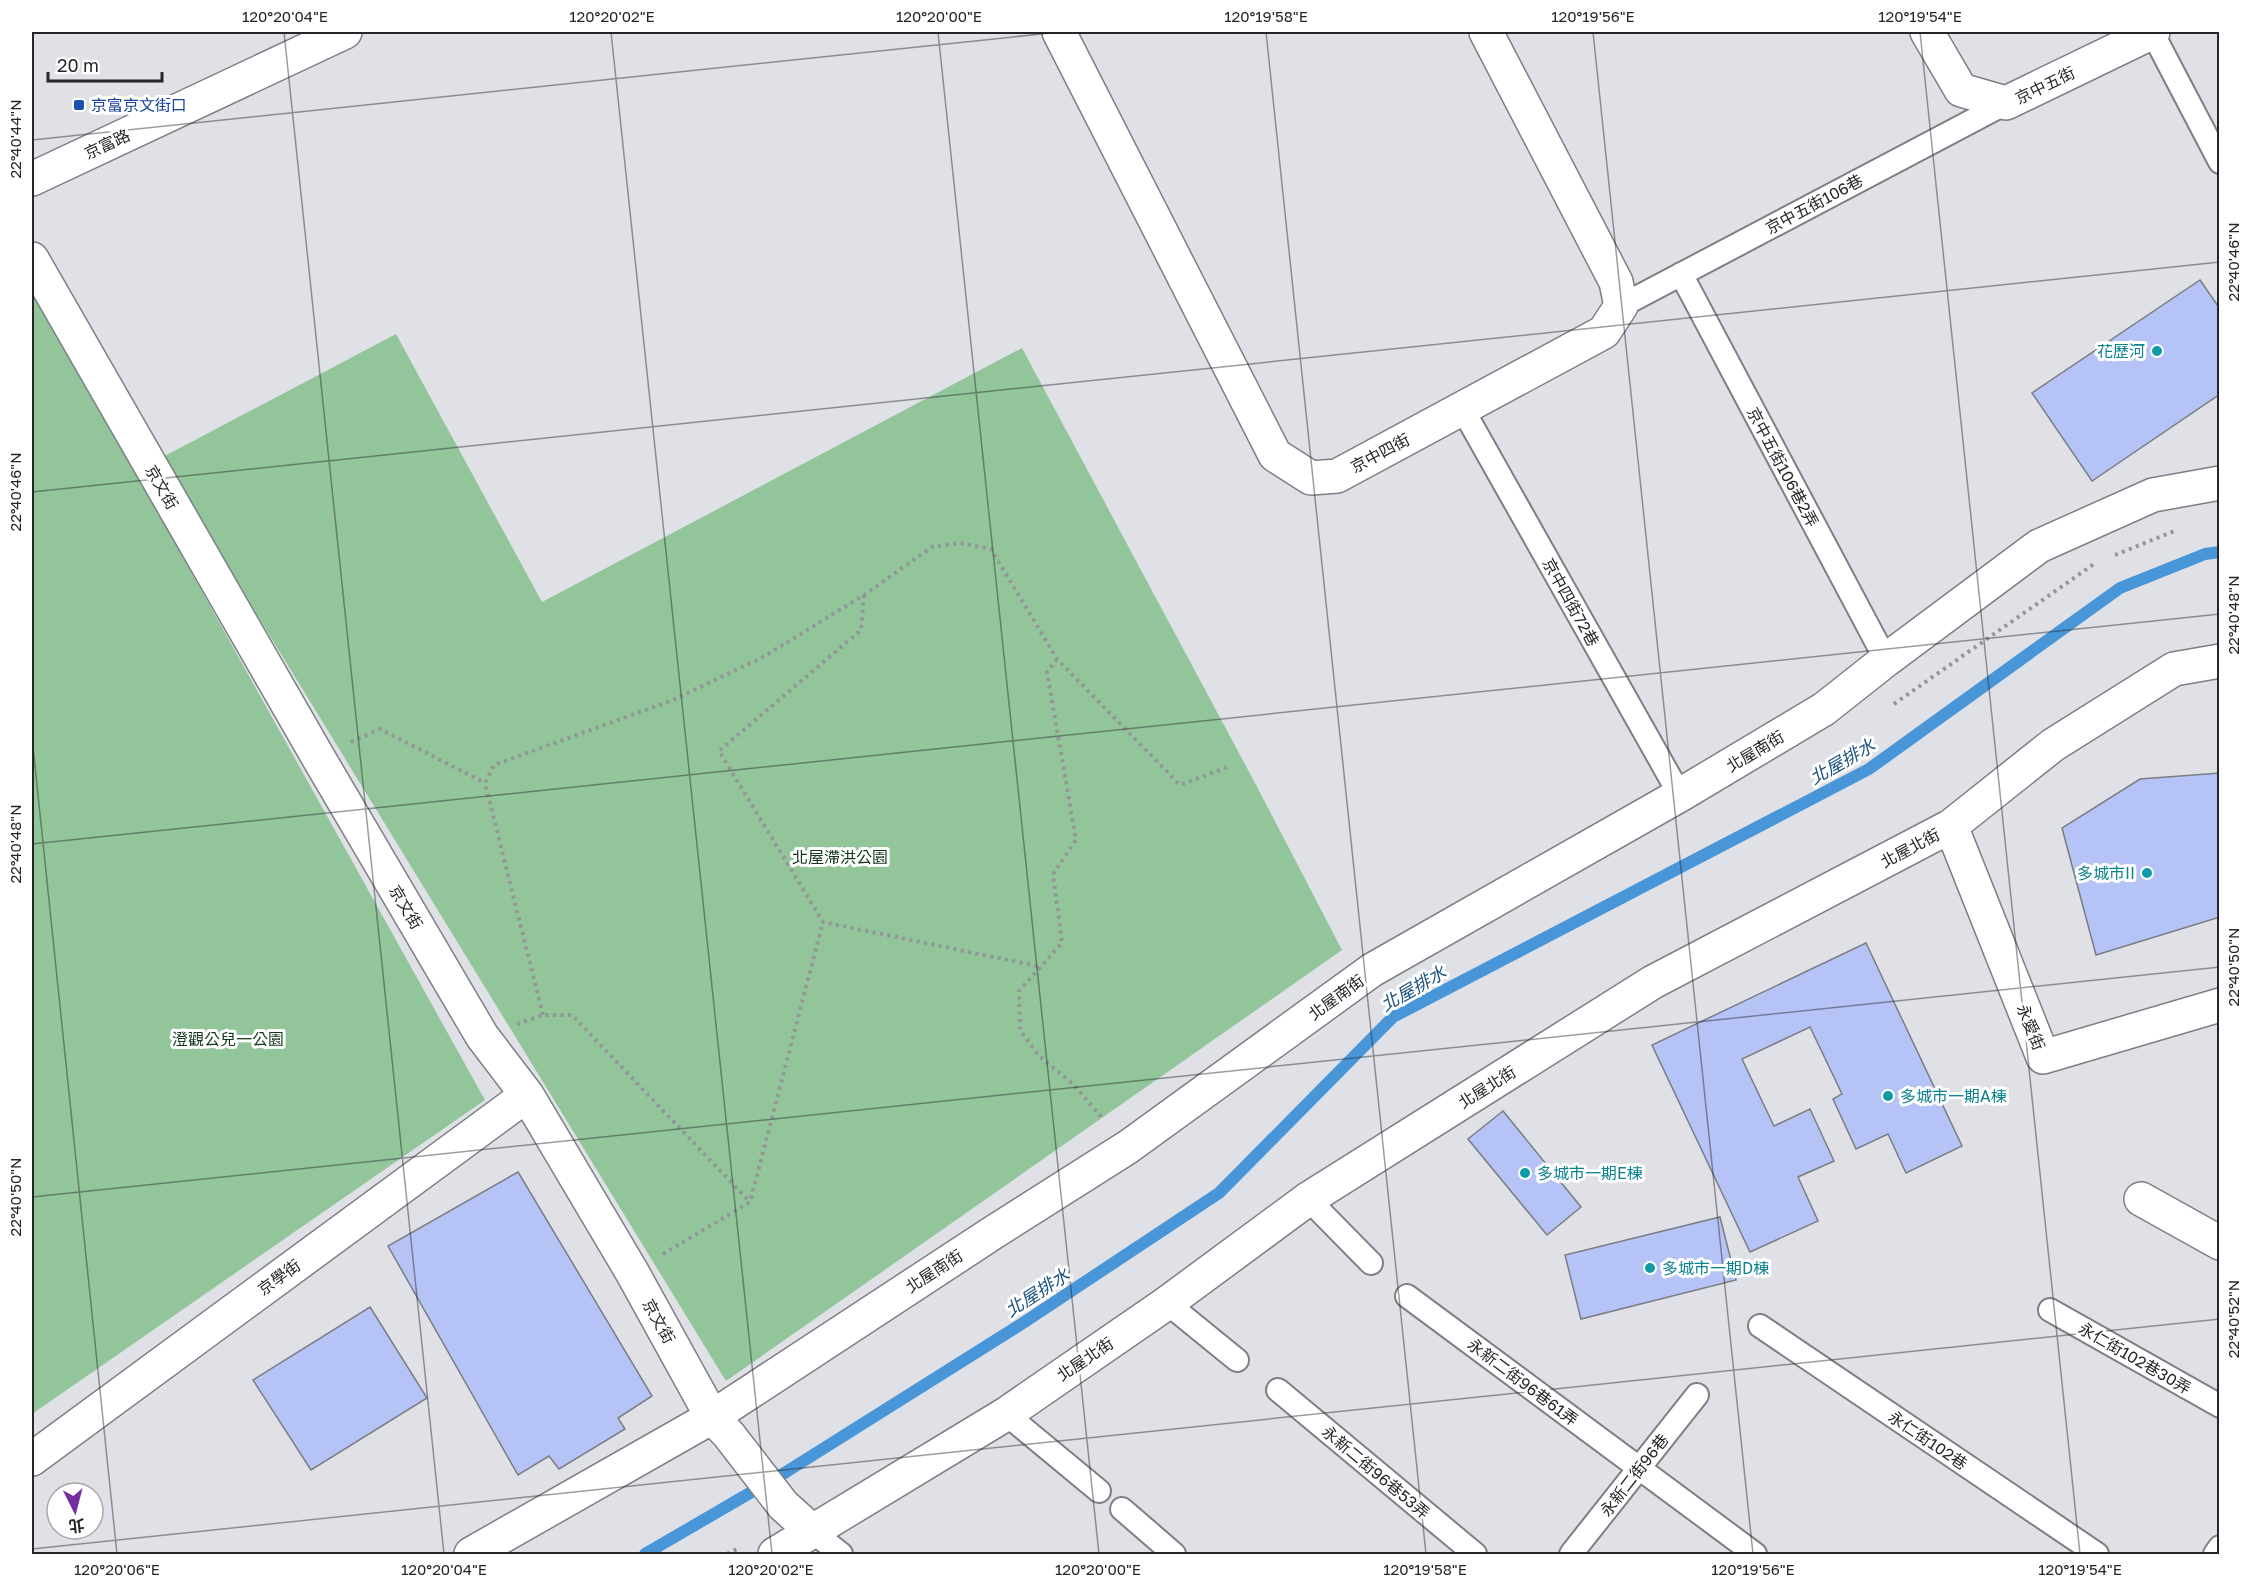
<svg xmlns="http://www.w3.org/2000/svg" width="2251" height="1586" viewBox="0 0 2251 1586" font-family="'Golos Text','Noto Sans TC',sans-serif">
<rect width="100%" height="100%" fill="#dfe1e7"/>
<path fill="#92c69a" d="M32,286L485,1100L32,1414Z
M396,334L542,602L1022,348L1254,781L1342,950L726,1381L161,458Z"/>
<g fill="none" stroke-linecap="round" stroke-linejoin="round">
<path stroke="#4896d8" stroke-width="12" d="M645,1554L786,1472L1023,1323L1219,1193L1393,1017L1869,769L2120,588L2205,554L2220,552"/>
</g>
<path fill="#b6c3f7" stroke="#7b7d82" stroke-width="1.5" d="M2200,280L2220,309V394L2092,481L2032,393Z
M2220,773V917L2096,955L2062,828L2140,779Z
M1866,943L1962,1146L1906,1173L1888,1134L1856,1149L1833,1099L1842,1094L1810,1027L1742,1059L1774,1126L1810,1109L1834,1161L1798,1177L1818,1221L1750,1252L1652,1045Z
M1503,1111L1581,1207L1547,1235L1468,1139Z
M518,1172L652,1396L618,1418L625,1429L559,1469L549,1456L518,1475L388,1246Z
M1720,1217L1736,1280L1581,1319L1565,1255Z
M370,1307L427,1398L311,1470L253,1380Z"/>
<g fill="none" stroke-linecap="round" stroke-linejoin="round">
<g stroke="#7d7f84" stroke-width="26">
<path id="lane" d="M2152,32L2220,162
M1681,274L1886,660
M1621,306L2006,103
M1462,408L1680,795
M1308,1199L1371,1263
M1407,1296L1755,1554
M1167,1303L1237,1360
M2050,1310L2220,1406
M1760,1326L2097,1554
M1278,1390L1475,1554
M1006,1414L1099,1491
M1122,1509L1174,1554
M813,1532L841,1554
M1571,1554L1697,1395
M2215,1554L2220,1547"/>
</g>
<g stroke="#7d7f84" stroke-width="36">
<path id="street" d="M1059,32L1275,455L1311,478L1337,476L1604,332L1621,306L1616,282L1486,32
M1927,32L1961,90L2006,103L2153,32
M32,179L345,32
M32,259L318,757L482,1036L527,1095L632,1272L712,1417L729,1435L783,1505L813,1532
M1951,826L2043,1057L2220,1005
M2141,1199L2220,1243
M32,1459L527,1095
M471,1554L712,1417L994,1232L1128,1147L1372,970L1680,795L1824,709L1886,660L2039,546L2153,495L2220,483
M775,1554L1006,1414L1167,1303L1308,1199L1653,982L1951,826L2053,745L2174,669L2220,661"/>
</g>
<path stroke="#939599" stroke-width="4" stroke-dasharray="3 4.5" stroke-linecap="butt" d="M2115,555L2177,530
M864,595L861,630L719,751L823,922L1042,967
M1057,659L1047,672L1076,840L1053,874L1062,943L1019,991L1020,1030L1039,1056L1073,1084L1104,1120
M1894,704L2094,564
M351,742L380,729L485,783
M543,1015L485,783L494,765L673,700L765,656L864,595L932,547L960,543L991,549L1057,659L1180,785L1228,767
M517,1024L543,1015H572L750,1202
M663,1254L750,1202L823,922
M727,1554L739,1548"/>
<use href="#lane" stroke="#fff" stroke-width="22"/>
<use href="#street" stroke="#fff" stroke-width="33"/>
</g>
<path fill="none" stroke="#252628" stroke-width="1.5" stroke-opacity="0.45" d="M284,32L444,1554M611,32L772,1554M938,32L1099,1554M1266,32L1426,1554M1593,32L1753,1554M1920,32L2080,1554M32,140L1060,32M32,492L2220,262M32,737L117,1554M32,844L2220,614M32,1197L2220,967M32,1549L2220,1319"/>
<rect fill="#1a4fb4" stroke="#fff" stroke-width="2" x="73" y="99" width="12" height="12" rx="3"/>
<g fill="#0f9aa8" stroke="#fff" stroke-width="2">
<circle cx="2157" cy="351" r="6"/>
<circle cx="2147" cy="873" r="6"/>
<circle cx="1888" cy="1096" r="6"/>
<circle cx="1525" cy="1173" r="6"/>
<circle cx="1650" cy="1268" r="6"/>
</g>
<g text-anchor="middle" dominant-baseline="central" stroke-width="6" stroke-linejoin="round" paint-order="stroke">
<g font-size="16" fill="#252628" stroke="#fff">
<text transform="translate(2045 85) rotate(-26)">京中五街</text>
<text transform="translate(107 144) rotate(-25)">京富路</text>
<text transform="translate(1814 204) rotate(-28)">京中五街106巷</text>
<text transform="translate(1380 453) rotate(-28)">京中四街</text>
<text transform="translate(1783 467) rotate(62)">京中五街106巷2弄</text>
<text transform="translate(162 487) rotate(60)">京文街</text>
<text transform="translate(1571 602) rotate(61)">京中四街72巷</text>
<text transform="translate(1755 751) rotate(-31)">北屋南街</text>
<text transform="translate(1910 848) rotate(-28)">北屋北街</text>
<text transform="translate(406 907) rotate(59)">京文街</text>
<text transform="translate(1336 997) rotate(-36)">北屋南街</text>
<text transform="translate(2031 1027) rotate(68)">永愛街</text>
<text transform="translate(1487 1087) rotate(-32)">北屋北街</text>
<text transform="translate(934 1271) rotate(-33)">北屋南街</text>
<text transform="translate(279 1277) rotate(-36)">京學街</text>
<text transform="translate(659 1321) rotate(61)">京文街</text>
<text transform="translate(2135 1358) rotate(30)">永仁街102巷30弄</text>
<text transform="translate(1085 1359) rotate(-34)">北屋北街</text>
<text transform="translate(1523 1382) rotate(37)">永新二街96巷61弄</text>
<text transform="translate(1928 1440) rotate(34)">永仁街102巷</text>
<text transform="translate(1376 1472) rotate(40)">永新二街96巷53弄</text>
<text transform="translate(1634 1475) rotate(-52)">永新二街96巷</text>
</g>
<g font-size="16" fill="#164399" stroke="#fff" text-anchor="start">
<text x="91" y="105">京富京文街口</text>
</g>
<g font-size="16" fill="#0d838f" stroke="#fff" text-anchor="start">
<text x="2145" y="351" text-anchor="end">花歷河</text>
<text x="2135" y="873" text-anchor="end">多城市II</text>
<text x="1900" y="1096">多城市一期A棟</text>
<text x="1537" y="1173">多城市一期E棟</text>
<text x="1662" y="1268">多城市一期D棟</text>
</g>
<g font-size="16" fill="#14371c" stroke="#fff">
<text x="840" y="857">北屋滯洪公園</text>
<text x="228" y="1039">澄觀公兒一公園</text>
</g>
<g font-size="18" font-style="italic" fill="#1b527f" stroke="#fff">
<text transform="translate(1842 761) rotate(-30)">北屋排水</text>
<text transform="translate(1413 988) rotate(-30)">北屋排水</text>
<text transform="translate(1037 1292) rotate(-33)">北屋排水</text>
</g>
</g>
<rect width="2251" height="1586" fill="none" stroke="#ffffff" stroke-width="66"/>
<g transform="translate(75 1511) rotate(174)"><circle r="28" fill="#ffffff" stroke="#a8a8a9" stroke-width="1.5"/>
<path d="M0-4.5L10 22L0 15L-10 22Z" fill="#762d9f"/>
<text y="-9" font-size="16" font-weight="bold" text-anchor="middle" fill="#252628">北</text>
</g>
<path d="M48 72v9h114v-9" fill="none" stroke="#252628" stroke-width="3"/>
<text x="57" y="72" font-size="18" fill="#252628" stroke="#ffffff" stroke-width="4.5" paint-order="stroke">20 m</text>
<rect x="33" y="33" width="2185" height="1520" fill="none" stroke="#252628" stroke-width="2"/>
<g font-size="15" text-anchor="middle" fill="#252628">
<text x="285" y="22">120°20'04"E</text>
<text x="612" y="22">120°20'02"E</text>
<text x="939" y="22">120°20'00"E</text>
<text x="1266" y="22">120°19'58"E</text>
<text x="1593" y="22">120°19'56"E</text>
<text x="1920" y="22">120°19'54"E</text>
<text transform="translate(16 139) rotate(-90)" y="5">22°40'44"N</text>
<text transform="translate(2234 262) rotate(-90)" y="5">22°40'46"N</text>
<text transform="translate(16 492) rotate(-90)" y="5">22°40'46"N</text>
<text transform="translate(2234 615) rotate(-90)" y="5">22°40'48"N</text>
<text transform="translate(16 844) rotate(-90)" y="5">22°40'48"N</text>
<text transform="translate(2234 967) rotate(-90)" y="5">22°40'50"N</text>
<text transform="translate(16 1197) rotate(-90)" y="5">22°40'50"N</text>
<text transform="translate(2234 1319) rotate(-90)" y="5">22°40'52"N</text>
<text x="117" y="1575">120°20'06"E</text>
<text x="444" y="1575">120°20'04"E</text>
<text x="771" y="1575">120°20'02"E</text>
<text x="1098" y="1575">120°20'00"E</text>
<text x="1425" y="1575">120°19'58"E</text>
<text x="1753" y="1575">120°19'56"E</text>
<text x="2080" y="1575">120°19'54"E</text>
</g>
</svg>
